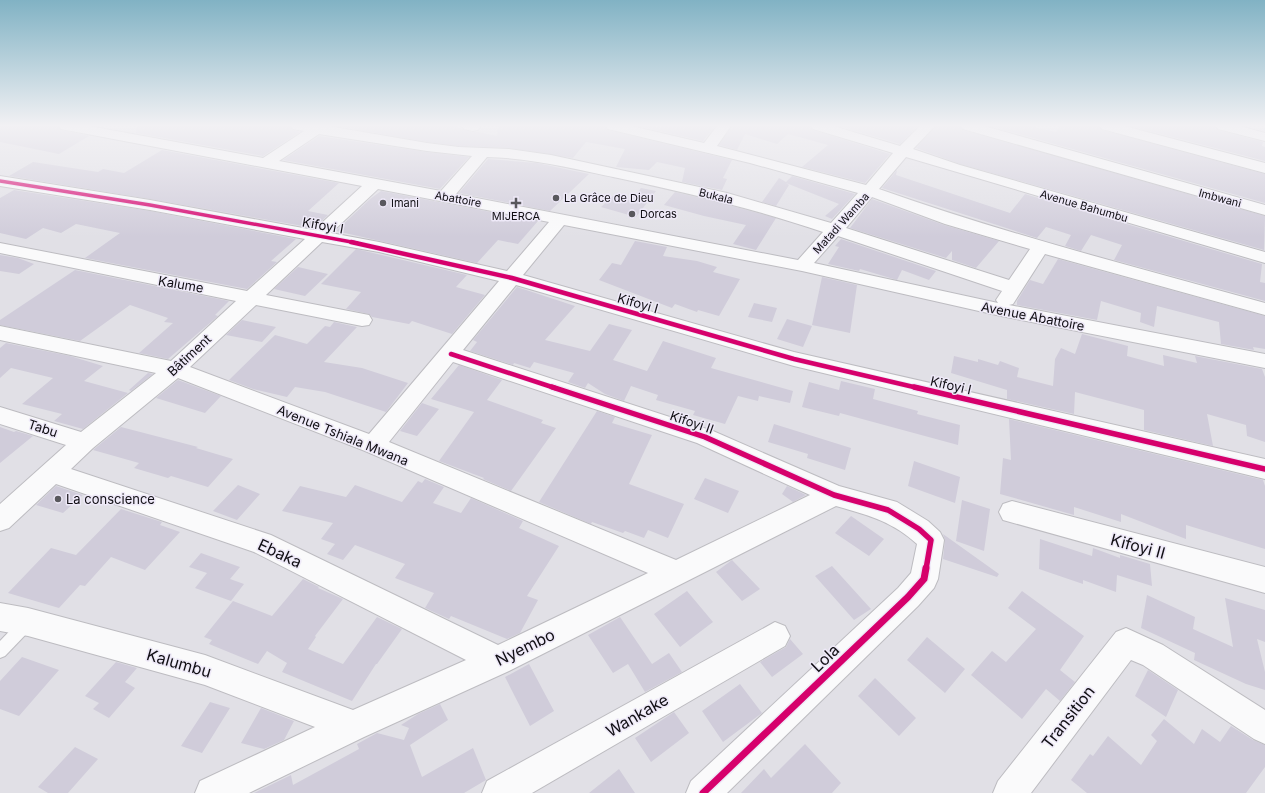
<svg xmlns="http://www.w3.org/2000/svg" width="1265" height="793" viewBox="0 0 1265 793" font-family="Inter,sans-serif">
<rect width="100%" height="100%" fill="#e1e0e6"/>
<path fill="#d0ccda" d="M0,126H58L61,130L89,136L59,154L0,142Z
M137,126H290L293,130L300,132L263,156L136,133Z
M337,126H452L473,132H478L497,136L498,126H605L608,130L732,160L723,178L727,179L722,190L682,182L685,168L657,162L649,170L616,167L625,149L586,142L573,158L509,148L459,146L427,142Z
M638,126L657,127L715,126L703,141Z
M732,126H810L813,130L890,154L865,183L802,167L828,145L788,134L777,144L745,134L737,150L719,145Z
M839,126H918L900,144Z
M936,126H960L963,130L1265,216L1264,250L960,164L916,148Z
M990,126H1030L1056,132L1059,126H1099L1102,130L1265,174V203Z
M1130,126H1215L1218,130L1263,142L1262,146L1265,147V161Z
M319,136L427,152L469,157L440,189L283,160Z
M162,150L339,183L308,211L328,215L314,228L150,199L9,176L33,162L98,172L103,169L124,173Z
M488,159L537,163L589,174L550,211L459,193Z
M897,170L896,175L1010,213L1025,194L1262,264L1260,282L1265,283V301L1114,260L1122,245L1091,235L1081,251L1065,246L1071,235L1046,227L1037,238L882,188Z
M792,176L855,194L832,219L825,216L839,204L786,183L789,185L776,206L762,202L779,178L786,182Z
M641,188L656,191L636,217L601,207L613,196L631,201Z
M14,190L150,211L296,239L271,261L277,262L247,289L85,258L120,233L76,224L61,233L43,228L26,239L0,233V198Z
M381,191L538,221L518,244L498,240L477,263L336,231L370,199Z
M675,192L721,203L776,218L756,250L733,244L746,225L704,216L664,205Z
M872,199L944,225L999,241L976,268L952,260V251L946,258L850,228Z
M841,239L936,271L929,280L902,270L897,280L860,269L859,271L828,264L839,247L835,246Z
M635,241L667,247L663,256L697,261L717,267L713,272L740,279L719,316L698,310L697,312L675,304L672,308L599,280L612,263L621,265Z
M356,249L467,275L456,287L485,295L452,334L412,321L409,324L372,317L369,314L346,309L361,292L321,284Z
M0,255L18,258L34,264L19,274L0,271Z
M1058,259L1265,316V349L1253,347L1254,350L1221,344L1219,322L1157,306L1154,327L1140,322L1141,313L1101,301L1097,320L1017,305V301L1030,280L1043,284Z
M298,267L328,274L305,296L274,289Z
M75,270L229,301L215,315L218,316L168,359L139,353L173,323L164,322L168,318L130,305L80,341L0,325V320Z
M822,277L857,285L850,333L812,325Z
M517,287L575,306L545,340L590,351L609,324L632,330L613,360L647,371L663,341L716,358L711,368L793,391L790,403L759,396L758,401L738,396L725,424L693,415L695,411L656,400L658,395L631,386L624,401L605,394L588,383L585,388L568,382L574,373L534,362L530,368L514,363L513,365L470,351L477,342L473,340Z
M754,303L777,308L772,322L748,317Z
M787,319L812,326L803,347L777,339Z
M242,320L276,327L262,342L226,335Z
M334,322L357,327L324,362L362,368L408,383L386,412L325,392L295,387L287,397L253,389L229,380L275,335L307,344L325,326L330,327Z
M1082,334L1128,346L1127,356L1164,366L1163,355L1197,363L1195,356L1262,369L1265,377V442L1247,436L1246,425L1207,414L1213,446L1144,430V410L1075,392L1074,414L1007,399V390L951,373L954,356L978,362V359L998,365L1000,361L1019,368L1017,377L1053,386L1055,359L1061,348L1075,354Z
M6,343L70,356L103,366L84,381L128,393L83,429L54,421L62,414L22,404L53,378L11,368L0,378V348Z
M459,365L502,380L487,400L543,420L541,423L556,428L511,491L483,479L484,478L439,461L474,412L431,399Z
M148,373L153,374L131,391L129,390Z
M178,380L221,396L205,413L156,398Z
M841,381L875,389L873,399L918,411L917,414L960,425L958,445L840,413L839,416L802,407L809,382L839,390Z
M422,403L439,409L417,436L400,431Z
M597,411L615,417L612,423L652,435L629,484L684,504L668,538L648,530L644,538L625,531L623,533L592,522L591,524L539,502Z
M1009,419L1263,480L1265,486V549L1186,525V539L1121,514V522L1074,507V515L1000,494L1003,458L1011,460Z
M774,424L851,448L845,470L807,458L808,454L768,442Z
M0,427L14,432L16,431L33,436L0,463Z
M121,427L198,447L196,448L233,459L208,487L171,476L168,478L134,468L139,463L93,450Z
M914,461L960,477L955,503L908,486Z
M705,478L739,491L728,513L694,499Z
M425,479L444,487L433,503L461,513L471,498L523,521L519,528L559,546L527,596L538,600L520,633L507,639L451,616L449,619L425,608L434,593L395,578L405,564L355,545L343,560L327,554L335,544L321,539L333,523L282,511L300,486L346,497L355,485L402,502L418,481L422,483Z
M238,485L260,494L237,520L213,511Z
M56,486L83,495L63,513L36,505Z
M787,486L806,495L793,502L782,494Z
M962,500L990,509L984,551L956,541Z
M121,509L162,522L160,525L180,532L145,570L111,557L85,586L80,585L59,608L8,593L51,548L76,555Z
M851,516L884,539L869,556L835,533Z
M943,534L999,574L997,577L943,559L945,540Z
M1040,539L1092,556L1093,548L1120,558V555L1150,564L1152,586L1117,575L1116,592L1083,580V584L1039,569Z
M201,553L240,567L230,579L244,584L231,601L195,588L207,573L189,567Z
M732,560L760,589L742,601L716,572Z
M832,566L871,609L854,620L815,576Z
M303,579L319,587L318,588L343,599L315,636L316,637L308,649L343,664L377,617L402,629L377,664H376L352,701L282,672L287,663L267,651L258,664L209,644L212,640L204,637L233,601L272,616Z
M687,591L713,622L680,647L654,614Z
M1022,591L1084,636L1060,670L1075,682L1060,701L1046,689L1022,719L971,675L992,651L1006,662L1036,629L1008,608Z
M1147,595L1195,617L1193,629L1233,647L1225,598L1265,610V642L1257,639L1265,672V690L1246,684L1194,660L1195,653L1141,628Z
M620,617L652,664L669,653L682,672L645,692L628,664L613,673L588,635Z
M927,637L965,669L945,693L907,660Z
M790,639L803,654L772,677L760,662L786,647Z
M22,657L59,670L19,716L0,709V681Z
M116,662L137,668L125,682L135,688L109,718L93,709L99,703L85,696Z
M529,664L554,711L530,726L505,677Z
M1148,670L1178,690L1166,717L1135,696Z
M875,678L916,718L899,736L858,696Z
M740,684L762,713L723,742L702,711Z
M210,702L230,708L202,753L181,746Z
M440,704L448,720L410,745L422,777L473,748L486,780L464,793H254L291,775L293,785L359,749L357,744L377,733L404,740L409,728L401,725L418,714Z
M261,708L294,721L284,740L264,749L241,743Z
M674,712L689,733L651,762L635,738Z
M1164,719L1194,744L1202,729L1220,742L1231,726L1253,740L1265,745V767L1246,793H1087L1071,780L1090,754L1093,756L1108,736L1141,765L1157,741L1151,735Z
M805,744L841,783L832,793H741L764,769L771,778Z
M75,747L98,759L68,793H48L38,787Z
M619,769L635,793H589Z"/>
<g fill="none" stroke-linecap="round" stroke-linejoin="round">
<g stroke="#bdbcc1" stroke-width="2">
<path id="service" d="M26,617L31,619L33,624L31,629L5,656L0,658V641L21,619Z"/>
</g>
<g stroke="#bdbcc1" stroke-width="2">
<path id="minor" d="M59,126H89L263,158L304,131L293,129L291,126H328L427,143L459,147L509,149L551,155L727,193L831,223L858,193L750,163L608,129L606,126H631L704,143L717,126H731L717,146L866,185L893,153L813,129L811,126H833L900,146L920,126H935L913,149L960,165L1265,252V263L906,157L879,189C1006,234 1135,267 1265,303V315L1045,254L1013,304L1009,305L1265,354V368L1001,316L802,271L564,225L523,275L794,352L1265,459V479L794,366L516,285L463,350L713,431L839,486L897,502L928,521L940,532L944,540L938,579L934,588L918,606L727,793H686L691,781L898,588L911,573L917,544C892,521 867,515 836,506L509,671L364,737L249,793H195L200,781L315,727L205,685L28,636L0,631V603L28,608L205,655L353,710L466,660L254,552L56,484L9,528L0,531V504L66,445L0,424V407L81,432L156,373L0,340V326L171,361L236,301L0,253V243L247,291L305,239L150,210L0,186V176L150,200L314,230L362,186L66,130L61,129ZM319,134L427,151L472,156L441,191L279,161ZM487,157C532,158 575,169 618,178C688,193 756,209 823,232L798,260L456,194ZM378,189L549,222L507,271L379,242L331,233ZM872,197L945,224L1030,249L1009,280L846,228ZM838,236L1002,291L996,300L998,303L814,263ZM322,242L379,252L499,281L369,434L190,367L256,305L362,326L369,325L372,320L369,315L266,295ZM453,362L697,443L810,495L676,560L389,442ZM178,378L365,451L648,573L498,645L271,535L71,469L93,448Z
M462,126H479L480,127L478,130L473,131L464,129Z
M961,126H984L1265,205V215L963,129Z
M1100,126H1124L1265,163V173L1102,129Z
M1216,126H1240L1265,133V141L1218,129Z
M1012,501L1265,567V593L1003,520L999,512L1003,504Z
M775,622L785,626L790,636L785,646L532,793H482L487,781Z
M1126,628L1163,645L1265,710V744L1254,739L1143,665L1131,660L1031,793H993L998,781L1116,632Z"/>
</g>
<use href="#service" fill="#fafafb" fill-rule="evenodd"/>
<use href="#minor" fill="#fafafb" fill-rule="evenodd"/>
<g stroke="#eee9f8" stroke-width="5.5">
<path id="cycleway-far3" d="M0,181L150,205L357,243"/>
</g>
<g stroke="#eee9f8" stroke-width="6">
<path id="cycleway-far2" d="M351,242L512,278L794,359L918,388
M451,354L555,388"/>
</g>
<g stroke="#eee9f8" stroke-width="8">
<path id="cycleway-far1" d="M552,387L705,437L834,495L888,510L919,529L931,540L926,569
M914,387L1265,469"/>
</g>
<g stroke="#eee9f8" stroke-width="10">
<path id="cycleway" d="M703,793L908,597L924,579L926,568"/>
</g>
<use href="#cycleway-far3" stroke="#d6006c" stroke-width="3.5"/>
<use href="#cycleway-far2" stroke="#d6006c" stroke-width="4.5"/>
<use href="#cycleway-far1" stroke="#d6006c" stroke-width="5.5"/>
<use href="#cycleway" stroke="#d6006c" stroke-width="7"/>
</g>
<linearGradient id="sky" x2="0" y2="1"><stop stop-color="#81b2c4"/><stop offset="0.53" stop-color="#f2f1f4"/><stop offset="1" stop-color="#f2f1f4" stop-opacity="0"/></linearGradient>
<rect width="1265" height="237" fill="url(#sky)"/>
<g fill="#59585d" stroke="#eee9f8" stroke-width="1.5">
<circle cx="556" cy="198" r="4"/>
<circle cx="383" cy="203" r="4"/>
<path d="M514 197h4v4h4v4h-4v4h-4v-4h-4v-4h4z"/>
<circle cx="632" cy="214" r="4"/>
<circle cx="58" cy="499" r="4"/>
</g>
<g text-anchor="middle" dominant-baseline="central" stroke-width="3" stroke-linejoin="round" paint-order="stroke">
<g font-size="11" fill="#100e13" stroke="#eee9f8">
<text transform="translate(716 196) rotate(14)">Bukala</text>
<text transform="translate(1220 198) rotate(15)">Imbwani</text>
<text transform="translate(458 199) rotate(10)">Abattoire</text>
<text transform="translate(1084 206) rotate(16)">Avenue Bahumbu</text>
<text transform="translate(841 223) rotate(-48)">Matadi Wamba</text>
</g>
<g font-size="11" fill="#100e13" stroke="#eee9f8" text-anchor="start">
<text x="564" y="198">La Grâce de Dieu</text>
<text x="391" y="203">Imani</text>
<text x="640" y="214">Dorcas</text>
<text x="516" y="216" text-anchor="middle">MIJERCA</text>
</g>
<g font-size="13" fill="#100e13" stroke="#eee9f8">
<text transform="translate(323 225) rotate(10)">Kifoyi I</text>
<text transform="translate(181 284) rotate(10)">Kalume</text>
<text transform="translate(638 303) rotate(16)">Kifoyi I</text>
<text transform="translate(1033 316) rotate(11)">Avenue Abattoire</text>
<text transform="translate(189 355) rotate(-43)">Bâtiment</text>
<text transform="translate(951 385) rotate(13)">Kifoyi I</text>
<text transform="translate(692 422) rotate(19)">Kifoyi II</text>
<text transform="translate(43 428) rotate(18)">Tabu</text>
<text transform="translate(343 435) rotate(22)">Avenue Tshiala Mwana</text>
</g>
<g font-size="13" fill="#100e13" stroke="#eee9f8" text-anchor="start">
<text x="66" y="499">La conscience</text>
</g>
<g font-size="16" fill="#100e13" stroke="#eee9f8">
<text transform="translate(1138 546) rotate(15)">Kifoyi II</text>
<text transform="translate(280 553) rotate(25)">Ebaka</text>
<text transform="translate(525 647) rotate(-26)">Nyembo</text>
<text transform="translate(825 658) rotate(-44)">Lola</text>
<text transform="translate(179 663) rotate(16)">Kalumbu</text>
<text transform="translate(637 715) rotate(-30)">Wankake</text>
<text transform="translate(1068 717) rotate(-52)">Transition</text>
</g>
</g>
</svg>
